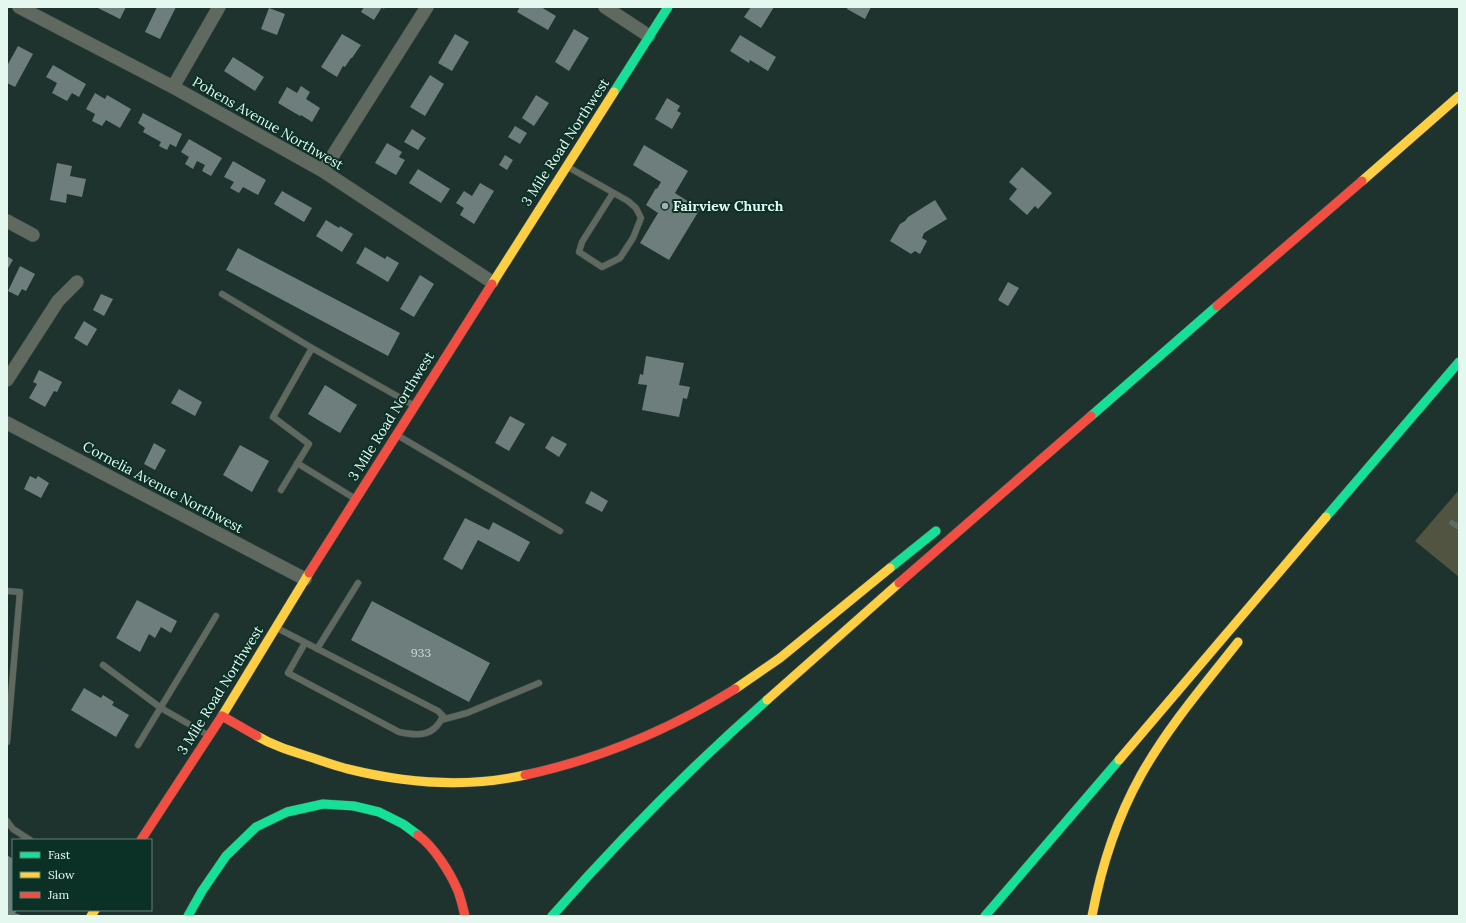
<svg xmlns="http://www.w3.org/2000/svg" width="1466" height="923" viewBox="0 0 1466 923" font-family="Lora,serif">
<rect width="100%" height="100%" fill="#1f332e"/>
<path fill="#505441" d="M1459,490V577L1415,541Z"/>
<path fill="#6d7e7c" d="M96,7H126L120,19Z
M157,7H176L160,39L145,32Z
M364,7H385L384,9L382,7L374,20L361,12Z
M520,7H541L556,16L548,30L517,12Z
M751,7H774L761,28L744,17Z
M848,7H871L865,19L847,9Z
M269,8L285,14L277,35L261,29Z
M574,29L589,38L569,71L555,62Z
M342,34L361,45L352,58H351L345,67L343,66L337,77L321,67Z
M455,34L469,42L452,71L438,63Z
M740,35L776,57L768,71L750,60L749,63L730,51Z
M18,46L33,54L15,87L7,83V66Z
M233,57L264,77L255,91L224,71Z
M53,65L86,84L79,97L72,93L67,101L52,93L57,83L46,77Z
M430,75L444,84L425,116L410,107Z
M301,86L310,92L306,99L320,108L312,122L301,115L300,116L278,103L287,87L297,93Z
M95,93L105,99L107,95L131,109L120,128L106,120L102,126L92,121L95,114L86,109Z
M536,95L549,103L534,126L522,118Z
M667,98L680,106L677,111L681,113L672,129L655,119Z
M143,113L182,134L176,147L170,144L167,150L159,146L161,142L143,132L145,128L138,123Z
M515,126L527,133L520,144L508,137Z
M412,129L426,138L418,150L404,142Z
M189,139L222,158L211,176L202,171L205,165L197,161L193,169L185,164L189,157L181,152Z
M387,143L402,152L399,157L405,160L396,175L375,163Z
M644,145L688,171L675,193L700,209L669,260L640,243L658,213L646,205L656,188L657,189L661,182L633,165Z
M505,155L513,160L507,170L499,165Z
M233,161L266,180L258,195L243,187L239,193L230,188L234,182L224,177Z
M57,163L72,166L70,176L86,179L82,197L67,194L66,203L50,200Z
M1022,167L1052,193L1038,209L1035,206L1027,215L1009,199L1017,189L1009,182Z
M418,169L450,189L441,203L409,183Z
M480,183L494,191L474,224L460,215L464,208L456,203L464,191L472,196Z
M282,191L312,208L304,222L274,204Z
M935,200L947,219L924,233L922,238L927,241L920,254L915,251L911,254L890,241L900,224L905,221L908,217Z
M326,220L339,228L340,226L353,234L342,252L316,236Z
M365,247L385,259L387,256L399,263L388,282L356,263Z
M238,248L400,333L388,356L226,270Z
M7,256L13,260L7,270Z
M20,266L35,274L26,291L22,289L18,296L8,291Z
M420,275L434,284L414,317L400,309Z
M1008,282L1019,288L1008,306L998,300Z
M101,294L113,299L104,316L93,310Z
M84,321L97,329L87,346L74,338Z
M646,356L684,363L679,385L690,387L687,399L683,398L679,417L642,410L647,385L638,384L640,374L643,375Z
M39,370L62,382L57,392L54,391L45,407L29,398L37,384L33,382Z
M325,385L357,405L340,433L308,414Z
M179,389L202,402L195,416L171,403Z
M510,416L525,424L509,451L495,443Z
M552,436L567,444L559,457L545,448Z
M154,443L166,450L155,470L144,464Z
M240,445L269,461L252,492L223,475Z
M30,476L36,479L38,476L49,483L41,498L24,489Z
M591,491L608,501L602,512L585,503Z
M465,518L489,530L493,522L530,542L519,562L478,540L462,570L443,559Z
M137,600L177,621L171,633L161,627L155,638L149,634L140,652L116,638Z
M372,601L490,663L469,702L351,640Z
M84,688L101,698L103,695L114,702L112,705L129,715L116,737L71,710Z
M7,855L13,859V910H17L15,913L24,916H7Z"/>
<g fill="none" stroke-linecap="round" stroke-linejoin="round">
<g stroke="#40514c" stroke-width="7">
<path id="lane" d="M568,167L628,201L636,208L641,218L633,238L620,258L602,267L579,252L582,242L613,193
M222,294L312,348L413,405
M397,435L560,531
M297,463L354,498
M281,490L309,444L273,417L312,348
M1452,523L1459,527
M7,591L20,592L7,742
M277,628L438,711L443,716C434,737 418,736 399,732L288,673L305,643
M317,649L358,583
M103,665L161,708L206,734
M441,720L467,713L539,683
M138,745L216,616
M7,821L13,829L30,840"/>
</g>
<g stroke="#40514c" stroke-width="14">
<path id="street" d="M19,7L173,87L323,171L492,282
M605,7L649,36
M173,87L219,7
M323,171L427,7
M7,221L33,235
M7,380L58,301L77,282
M7,423L305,579"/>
</g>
<g stroke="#40514c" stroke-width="10">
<path id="fast" d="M614,92L668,7
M1091,416L1217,306
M1326,517L1459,362
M890,568L936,531
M188,916L202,891L226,856L256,827L287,812L323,804L354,806L379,812L403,824L418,835
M552,916C619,840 691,767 767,700
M985,916L1119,760"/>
</g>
<g stroke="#40514c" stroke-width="10">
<path id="slow" d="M1362,181L1459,96
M492,284L614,92
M735,689L780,658L890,568
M767,700L899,583
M222,716L309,573
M257,736C274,746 291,751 310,757C322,761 335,766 348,769C405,783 467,788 525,775
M1119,760L1326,517
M91,916L95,910
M1092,916C1101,868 1117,818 1141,775C1168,727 1204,685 1238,642"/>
</g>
<g stroke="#40514c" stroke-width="10">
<path id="jam" d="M1217,306L1362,181
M309,573L492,284
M899,583L1091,416
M525,775C599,759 671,729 735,689
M418,835C434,847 450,872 458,891C461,899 463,908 465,916
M141,840L222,716L257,736"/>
</g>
<use href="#lane" stroke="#5f695f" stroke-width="6"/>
<use href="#street" stroke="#5f695f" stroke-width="13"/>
<use href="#fast" stroke="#16e098" stroke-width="9"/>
<use href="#slow" stroke="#ffcf43" stroke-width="9"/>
<use href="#jam" stroke="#f24e42" stroke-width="9"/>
</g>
<circle fill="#9fb3ac" stroke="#0b3127" stroke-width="1.5" cx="665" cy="206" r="4"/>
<g text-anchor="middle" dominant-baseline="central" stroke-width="4" stroke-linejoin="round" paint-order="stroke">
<g font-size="12" fill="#c6dad3">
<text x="421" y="652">933</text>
</g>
<g font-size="14" fill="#e4f8f0" stroke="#0b3127">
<text transform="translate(268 123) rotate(30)">Pohens Avenue Northwest</text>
<text transform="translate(565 142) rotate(-57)">3 Mile Road Northwest</text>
<text transform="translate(391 416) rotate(-58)">3 Mile Road Northwest</text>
<text transform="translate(163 487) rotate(28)">Cornelia Avenue Northwest</text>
<text transform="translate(220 690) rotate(-58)">3 Mile Road Northwest</text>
</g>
<g font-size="14" font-weight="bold" fill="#e4f8f0" stroke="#0b3127" text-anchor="start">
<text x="673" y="206">Fairview Church</text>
</g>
</g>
<rect width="1466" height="923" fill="none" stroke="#e4f8f0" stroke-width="16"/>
<rect x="12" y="839" width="140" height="72" fill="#0b3127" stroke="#628177"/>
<rect x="20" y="852" width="20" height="6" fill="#16e098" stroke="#628177"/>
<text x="48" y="859" font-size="12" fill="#e4f8f0">Fast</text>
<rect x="20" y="872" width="20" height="6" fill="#ffcf43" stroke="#628177"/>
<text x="48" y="879" font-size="12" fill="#e4f8f0">Slow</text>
<rect x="20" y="892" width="20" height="6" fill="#f24e42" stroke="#628177"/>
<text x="48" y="899" font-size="12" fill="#e4f8f0">Jam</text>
</svg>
